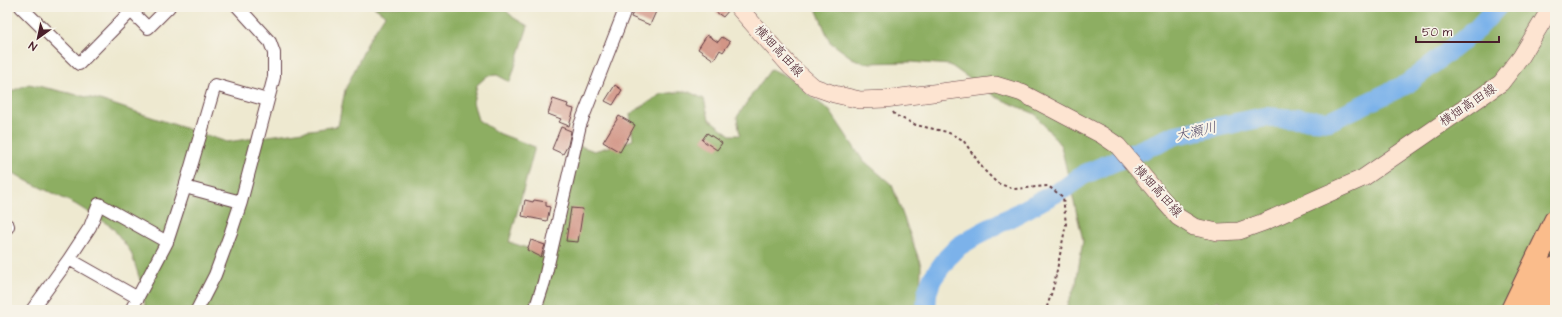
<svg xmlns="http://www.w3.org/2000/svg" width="1562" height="317" viewBox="0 0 1562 317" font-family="'Architects Daughter','Klee One',sans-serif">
<rect width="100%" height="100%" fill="#f7f3e8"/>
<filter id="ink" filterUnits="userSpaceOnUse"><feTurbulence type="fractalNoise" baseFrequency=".025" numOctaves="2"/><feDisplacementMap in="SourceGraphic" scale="8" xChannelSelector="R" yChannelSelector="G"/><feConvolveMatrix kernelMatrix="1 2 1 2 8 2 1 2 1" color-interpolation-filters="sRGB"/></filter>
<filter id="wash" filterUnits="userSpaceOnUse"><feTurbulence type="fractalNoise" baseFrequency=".012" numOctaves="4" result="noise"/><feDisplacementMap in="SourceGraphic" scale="16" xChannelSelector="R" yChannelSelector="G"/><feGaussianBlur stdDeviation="0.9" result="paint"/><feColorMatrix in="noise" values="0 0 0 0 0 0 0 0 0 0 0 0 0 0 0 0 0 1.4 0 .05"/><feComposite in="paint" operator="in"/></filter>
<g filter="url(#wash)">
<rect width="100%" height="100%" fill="#eee9d0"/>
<path fill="#8dae62" stroke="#6c6646" d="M374,7H502L514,18L528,26L510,82L497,75L487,76L477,85L473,102L478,120L498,133L535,147L509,242L548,255L578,145L594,151L633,140L630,114L662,94L687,91L704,99L709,119L730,135H740L737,117L751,96L771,69L793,79L808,94L830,111L862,159L892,185L921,265L920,310H146L141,283L131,252L112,227L75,204L27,181L7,169V93L29,84L100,100L227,142L338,126L345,90L370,38L385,15Z
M817,7H1555V310H1220L1219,300L1201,310H1065L1076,284L1083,240L1061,146L1035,114L996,97L950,65L911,62L864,63L852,58L830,42L817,11Z"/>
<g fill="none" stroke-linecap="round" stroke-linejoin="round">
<path stroke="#7bb2ea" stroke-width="20" d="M926,310L927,293L932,279L947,258L959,246L979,234L1065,188L1083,175L1176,135L1265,117L1329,121L1407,84L1477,29L1497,7"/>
</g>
<g id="blocks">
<path fill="#d29586" d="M635,7H658L650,25L631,17Z
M720,7H728L729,10L723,17L716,12Z
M707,35L718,42L722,37L730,42L723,52L720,50L714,60L698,49Z
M615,85L622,90L613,105L605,101Z
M553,99L568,104L567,107L574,109L569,126L559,122L561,119L548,114Z
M619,116L635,125L620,152L603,142Z
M561,127L571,131L568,145L563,154L552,149Z
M707,133L722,143L717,150L702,140Z
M525,200L533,202L534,200L546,202V206L550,207L547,221L522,216Z
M571,208L583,209L578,242L566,241Z
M531,240L545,245L541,257L527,250Z"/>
</g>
</g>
<g filter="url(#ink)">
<use href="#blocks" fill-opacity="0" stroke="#633d44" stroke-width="1"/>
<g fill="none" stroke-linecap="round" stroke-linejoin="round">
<g stroke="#633d44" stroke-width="14">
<path id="minor" d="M21,7L79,64L131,11
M127,7L148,28L169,7
M185,187L215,85L267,100
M7,225L8,226L7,228
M69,259L90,227L99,204L167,242
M32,310L69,259L138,298
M131,310L167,242L185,187L241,202
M197,310L215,275L231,232L241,202L274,77V53L270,42L238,7
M535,310L544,282L580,125L626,7"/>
</g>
<g stroke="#633d44" stroke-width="18">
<path id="secondary" d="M738,7L791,67L814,87L834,94L860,100L885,99L996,85L1022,93L1102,135L1118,146L1164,201L1178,217L1194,227L1218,232L1239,231L1264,222L1363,178L1501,83L1521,57L1547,14L1553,7"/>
</g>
<g stroke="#633d44" stroke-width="24">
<path id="motorway" d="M1512,310L1555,221
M1535,310L1555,268"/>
</g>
<path stroke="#633d44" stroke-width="2" stroke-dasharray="3 3" stroke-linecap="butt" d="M893,112L895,115L916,125L947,132L963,140L984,170L997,183L1014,189L1048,186L1063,197L1066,224L1054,285L1046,310"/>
<use href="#minor" stroke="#fff" stroke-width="12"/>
<use href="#secondary" stroke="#fde4d1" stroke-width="17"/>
<use href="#motorway" stroke="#fabc8b" stroke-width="22"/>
</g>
</g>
<g text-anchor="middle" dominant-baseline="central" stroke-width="4" stroke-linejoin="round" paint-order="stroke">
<g font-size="13" fill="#4a1f2b" stroke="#f7f3e8">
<text transform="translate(779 51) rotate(47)">横畑高田線</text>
<text transform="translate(1468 105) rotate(-34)">横畑高田線</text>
<text transform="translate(1158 191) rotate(48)">横畑高田線</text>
</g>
<g font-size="14" font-style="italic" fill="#5b526e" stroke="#f7f3e8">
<text transform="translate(1196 132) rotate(-13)">大瀬川</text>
</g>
</g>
<rect width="1562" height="317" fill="none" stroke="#f7f3e8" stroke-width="24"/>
<g transform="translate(38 38) rotate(213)" stroke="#f7f3e8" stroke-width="3" paint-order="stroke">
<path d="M0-3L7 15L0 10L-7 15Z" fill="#4a1f2b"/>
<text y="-6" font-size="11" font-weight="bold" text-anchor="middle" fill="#4a1f2b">N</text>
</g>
<path d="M1416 36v6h83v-6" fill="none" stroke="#4a1f2b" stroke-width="2"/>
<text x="1422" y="36" font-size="12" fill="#4a1f2b" stroke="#f7f3e8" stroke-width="3" paint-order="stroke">50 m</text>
</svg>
